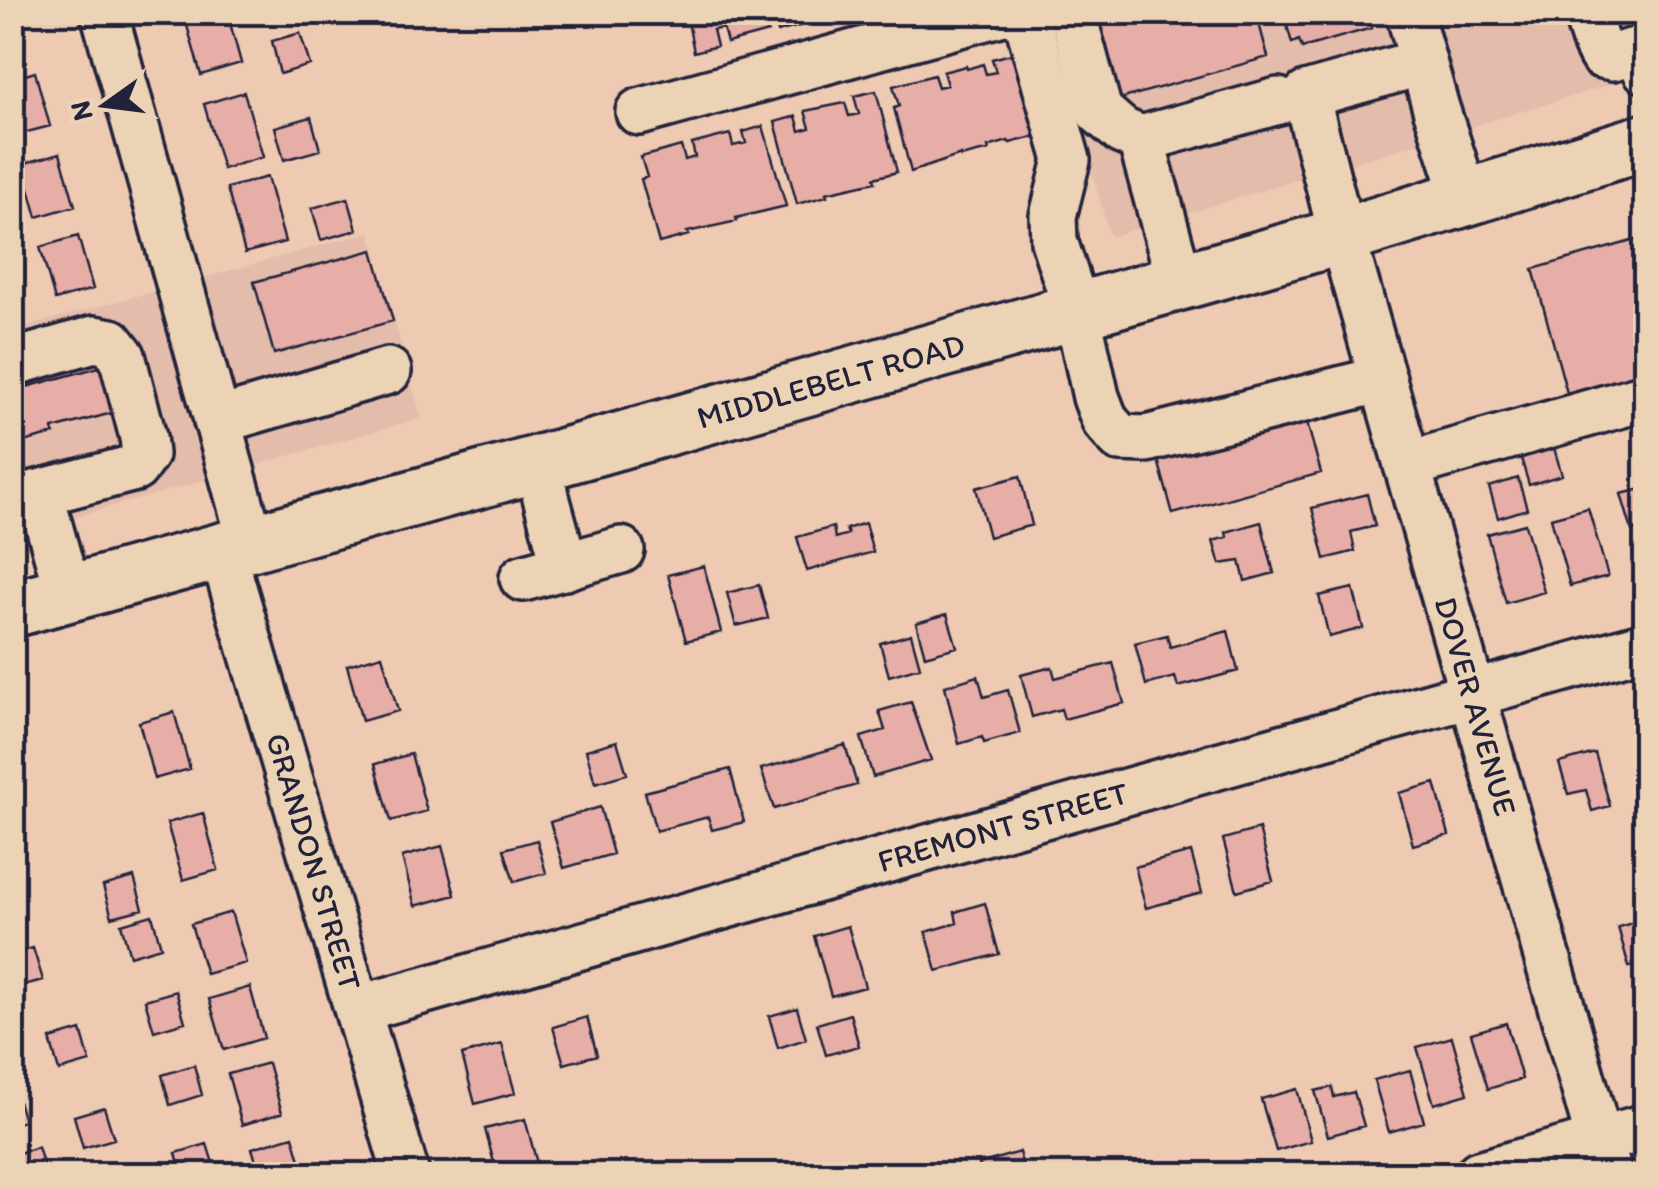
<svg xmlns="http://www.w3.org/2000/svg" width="1658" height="1187" viewBox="0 0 1658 1187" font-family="Itim,sans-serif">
<rect width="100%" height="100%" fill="#eecab3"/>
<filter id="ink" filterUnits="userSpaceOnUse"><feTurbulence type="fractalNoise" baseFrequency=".01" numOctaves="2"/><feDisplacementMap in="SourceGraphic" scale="20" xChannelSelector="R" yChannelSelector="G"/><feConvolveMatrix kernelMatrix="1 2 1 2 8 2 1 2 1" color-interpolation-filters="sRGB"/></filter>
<g filter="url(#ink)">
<path fill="#e4bcab" d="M1047,13H1645V74L1110,237Z
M370,232L421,418L13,535V330Z"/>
<path fill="#e7aea8" stroke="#22223b" stroke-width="2.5" d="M221,12H227L241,63L201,75L186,22Z
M686,12H815L817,17L799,23L800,26L778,32L773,14L764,16L768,32L727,43L723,28L713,30L717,46L694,52Z
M1095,12H1256L1268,57L1120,99Z
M1283,12H1373L1375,19L1369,20L1372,28L1302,48L1299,40L1292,43Z
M12,15L21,46L12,49Z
M300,33L310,65L280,74L272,41Z
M1015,53L1037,136L1010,143L1008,141L988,147L989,150L961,157V155L911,172L894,108L899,106L893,86L934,75L938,87L947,85L943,72L966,66L967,69L983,64L986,74L996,72L992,59Z
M35,72L50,126L12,136V79Z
M876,91L897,172L874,178L875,182L826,193L827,196L797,204L775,122L796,116L800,131L810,128L805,111L845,103L849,116L859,114L854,96Z
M244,92L263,157L223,169L204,104Z
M311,117L320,150L284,160L275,127Z
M763,126L786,206L736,218L737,221L687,232L689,235L659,243L641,179L647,177L641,157L681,146L685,160L695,157L692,144L730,134L733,146L746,143L743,132Z
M60,153L75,206L37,217L22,164Z
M267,177L285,242L245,253L227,188Z
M348,198L357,230L321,240L312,208Z
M78,236L93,289L55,300L40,247Z
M1646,237V341L1641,343L1646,359V383L1570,404L1533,269Z
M373,250L393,321L274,354L254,282Z
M110,364L123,410L53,429L54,434L12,445V391Z
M1306,419L1321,473L1173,514L1158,460Z
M1554,448L1562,475L1529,485L1521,458Z
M1020,476L1032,525L989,537L976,488Z
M1518,478L1527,509L1498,518L1489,487Z
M1646,488V527L1632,531L1621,494Z
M1367,494L1375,526L1351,532L1355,551L1325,559L1312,508Z
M1588,508L1608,576L1570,586L1551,518Z
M1261,522L1274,573L1245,581L1240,561L1220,564L1213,541L1227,537L1226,532Z
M865,523L873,552L807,571L797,537L833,527L835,538L848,534L846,529Z
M1525,524L1544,592L1506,603L1487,534Z
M704,566L721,632L686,641L668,575Z
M759,585L768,618L736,626L727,593Z
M1353,588L1363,628L1329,637L1319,596Z
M947,614L957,647L925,656L916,623Z
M1228,631L1238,671L1178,687L1175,677L1146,685L1135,643L1167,635L1170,647Z
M911,634L920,667L889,676L880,643Z
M382,655L398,711L362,721L347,665Z
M1113,663L1124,703L1064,719L1061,709L1032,717L1021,675L1052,667L1055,678Z
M978,676L984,697L1008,690L1020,733L984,743L982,737L959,744L945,686Z
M911,702L931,760L873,777L861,737L885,730L879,711Z
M174,712L190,769L154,779L139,722Z
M617,741L627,774L595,783L586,750Z
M845,745L857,785L774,809L761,769Z
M1595,753L1610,806L1592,811L1586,790L1568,794L1559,763Z
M411,754L427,811L391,821L375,764Z
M730,769L744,822L712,830L708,817L656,831L645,792Z
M1435,783L1449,835L1413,845L1399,793Z
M600,807L613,854L564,868L550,822Z
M203,813L218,870L183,880L167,823Z
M1259,829L1273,881L1237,891L1223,839Z
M537,840L546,873L514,882L504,849Z
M442,846L455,895L415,906L402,857Z
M1191,852L1202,893L1146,908L1135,867Z
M134,877L143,909L112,917L103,886Z
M985,903L999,954L937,971L926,932L957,923L955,912Z
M231,912L246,963L206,974L191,924Z
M152,915L161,947L130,956L121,924Z
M1646,919V962L1629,967L1618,927Z
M848,926L865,987L831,996L814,936Z
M33,948L43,980L12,988V954Z
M250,987L264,1038L224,1050L209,999Z
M1646,989V1027L1636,992Z
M176,991L185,1022L154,1031L145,1000Z
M797,1008L806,1039L778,1048L769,1016Z
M850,1014L859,1046L826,1055L817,1024Z
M587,1017L597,1055L564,1064L553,1027Z
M1506,1023L1522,1079L1488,1089L1471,1033Z
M81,1030L90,1062L59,1071L50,1039Z
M1452,1037L1468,1094L1434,1104L1417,1047Z
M502,1044L515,1093L475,1104L462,1055Z
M268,1063L282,1113L242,1125L228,1074Z
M194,1065L202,1095L170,1105L162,1075Z
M1410,1070L1424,1122L1389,1132L1374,1080Z
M12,1081L24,1121L12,1125Z
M1332,1087L1334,1097L1354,1092L1364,1126L1328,1136L1315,1091Z
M1297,1089L1311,1141L1276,1151L1261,1099Z
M104,1107L114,1139L83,1148L74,1116Z
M525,1119L538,1167L511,1174H497L485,1129Z
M293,1136L304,1174H260L252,1148Z
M207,1144L216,1173L182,1174L176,1153Z
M38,1147L46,1174H12V1155Z
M1019,1152L1025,1174H982L979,1164Z
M966,1167L968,1174H940Z"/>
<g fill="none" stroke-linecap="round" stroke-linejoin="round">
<g stroke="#22223b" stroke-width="52">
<g id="minor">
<path d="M104,12L251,542"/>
<path d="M1025,12L1067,160L1053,216L1054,241L1077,311L1096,397L1105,421L1120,438L1146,439L1383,379"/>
<path d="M1072,12L1099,111L1122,131L1141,139"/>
<path d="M1409,12L1436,108L1465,197"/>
<path d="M1586,12L1596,43L1602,55L1613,57L1639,50L1646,70"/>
<path id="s1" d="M1398,69L1306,95L1342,236L1609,1174"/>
<path d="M639,112L1003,12"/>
<path d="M1180,282L1141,139L1278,101"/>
<path d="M12,363L94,339L111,342L122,356L143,437L145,454L135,468L12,500"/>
<path d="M217,421L388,371"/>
<path d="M537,464L565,567"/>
<path d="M1407,465L1646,397"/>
<path d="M40,493L68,594"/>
<path id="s2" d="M222,550L406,1174"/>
<path d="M523,578L621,550"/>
<path id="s3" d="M358,1009L1646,645"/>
<path d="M1479,1174L1646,1127"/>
</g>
</g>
<g stroke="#22223b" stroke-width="62">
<g id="major">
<path id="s4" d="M12,609L537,464L1342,236L1646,142"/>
</g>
</g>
<use href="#minor" stroke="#edd3b5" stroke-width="45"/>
<use href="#major" stroke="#edd3b5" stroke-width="55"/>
</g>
</g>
<g text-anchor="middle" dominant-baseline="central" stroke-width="10" stroke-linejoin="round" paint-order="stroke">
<g font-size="32" fill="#22223b" stroke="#edd3b5">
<text stroke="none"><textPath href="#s4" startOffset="850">MIDDLEBELT ROAD</textPath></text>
<text stroke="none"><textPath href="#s1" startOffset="730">DOVER AVENUE</textPath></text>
<text stroke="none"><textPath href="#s3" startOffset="670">FREMONT STREET</textPath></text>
<text stroke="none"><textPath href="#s2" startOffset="325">GRANDON STREET</textPath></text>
</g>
</g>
<rect width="1658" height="1187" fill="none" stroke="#edd3b5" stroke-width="50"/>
<rect x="25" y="25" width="1608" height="1137" fill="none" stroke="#22223b" stroke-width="4" filter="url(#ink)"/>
<g transform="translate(105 105) rotate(256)" stroke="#edd3b5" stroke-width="8" paint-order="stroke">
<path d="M0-8L18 38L0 25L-18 38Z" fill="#22223b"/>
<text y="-15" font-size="28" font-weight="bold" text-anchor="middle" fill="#22223b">N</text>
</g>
</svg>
